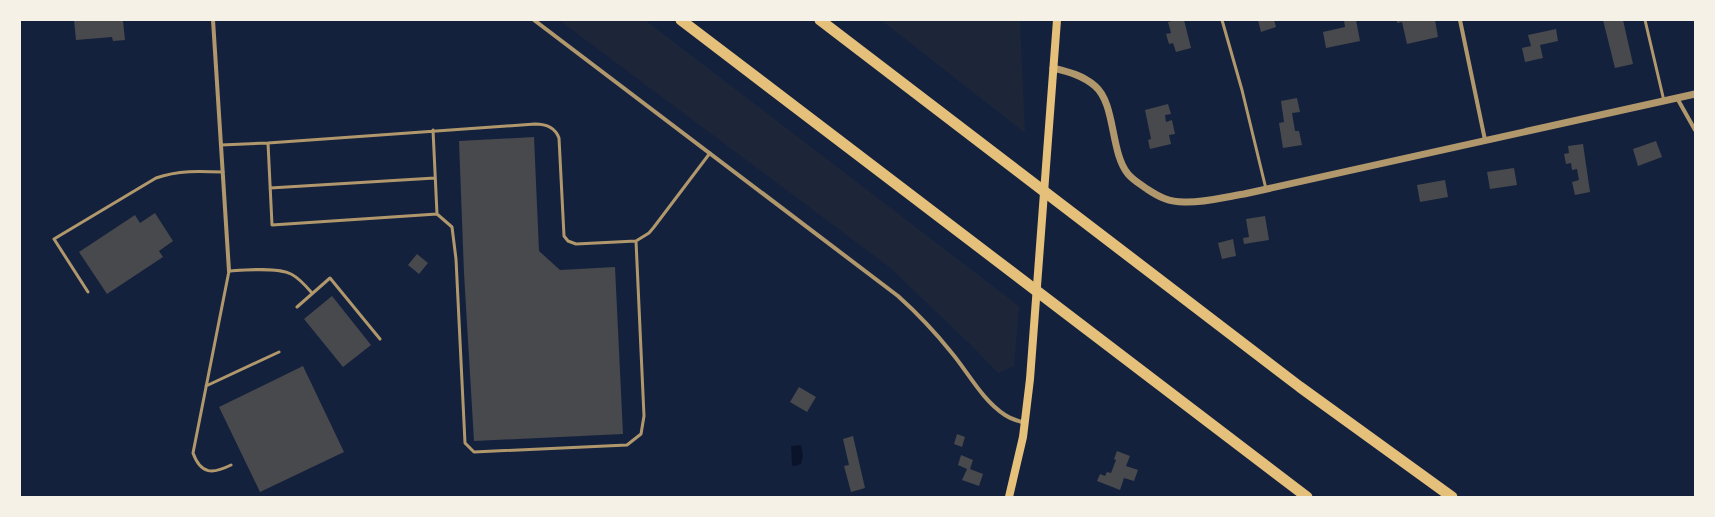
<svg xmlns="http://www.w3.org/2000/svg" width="1715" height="517" viewBox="0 0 1715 517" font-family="Overpass,sans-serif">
<rect width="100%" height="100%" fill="#14213d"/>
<path fill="#1d2539" d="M559,20H645L1019,306L1014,366L998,373L972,346L888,266Z
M881,20H1020L1025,133Z"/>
<path fill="#0b132b" d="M801,445L803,456L801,464L794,466L792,465L791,446Z"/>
<path fill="#48494c" d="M74,20L123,21L125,40L113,41L112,37L76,40Z
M1176,20H1184L1191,48L1176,52L1173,43L1169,44L1166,34L1171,33L1168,22Z
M1258,20H1274L1276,27L1261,32Z
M1344,20H1356L1360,41L1326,48L1323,32L1345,27Z
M1397,20H1435L1438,37L1407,44L1402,22L1397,23Z
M1603,20H1623L1633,64L1615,68Z
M1556,29L1558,41L1540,45L1543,58L1525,62L1522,48L1531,46L1528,35Z
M1297,98L1300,112L1292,113L1295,131H1299L1302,145L1283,148L1279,123L1284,122L1281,101Z
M1168,104L1171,114L1165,115L1166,122L1172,120L1175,134L1169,135L1171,144L1150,149L1148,140L1151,139L1145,110Z
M534,137L539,251L560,270L615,267L623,434L474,441L464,273L459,141Z
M1656,141L1662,157L1638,166L1633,149Z
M1583,144L1590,192L1575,195L1572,182L1579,180L1577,169L1572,170L1571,163L1566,164L1564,154L1569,153L1568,146Z
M1514,168L1517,185L1490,189L1487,172Z
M1445,180L1448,197L1420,202L1417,185Z
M155,213L173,241L159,251L163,257L107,294L79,252L135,215L140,223Z
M1265,216L1269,240L1244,244L1243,238L1249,237L1246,219Z
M1233,239L1236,256L1222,259L1218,243Z
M417,254L428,263L419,274L408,265Z
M332,296L371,345L343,367L304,319Z
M303,366L344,452L260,492L219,407Z
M799,387L816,397L807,412L790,402Z
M957,434L965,437L962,447L954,444Z
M853,436L865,488L851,492L844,466L849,465L843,439Z
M1117,451L1130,456L1126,466L1138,470L1134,481L1124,478L1120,490L1097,481L1100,474L1105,476L1107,472L1111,473L1116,460L1114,459Z
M961,455L973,460L970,469L983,474L979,486L962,480L967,469L958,465Z"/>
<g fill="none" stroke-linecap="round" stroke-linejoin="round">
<path stroke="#b1986c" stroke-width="3" d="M1222,20L1242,90L1266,189
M1645,20L1664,101
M268,143L272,225L437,214L433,130
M221,145L268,143L535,124C546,124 555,127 559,138L564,236L568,241L576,244L636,241L649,233L654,227L710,153
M270,188L435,178
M437,214L452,227L456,259L465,443L474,452L627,445L641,434L644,416L636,241
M88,292L54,239L156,178C178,170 200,171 223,172
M297,307L330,278L380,339
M206,386L279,352
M231,465C213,474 201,475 193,453L229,271C244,270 278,267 291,274C299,278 306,286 312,293"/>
<path stroke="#b1986c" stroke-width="4" d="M213,20L229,271
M534,20L898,296C917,313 935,332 951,352C968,372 982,400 1005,415C1011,419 1018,421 1025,423
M1460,20L1485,140
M1677,98L1695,130"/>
<path stroke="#b1986c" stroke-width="7" d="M1053,68C1069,72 1082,75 1095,86C1116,104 1110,152 1128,174C1133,180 1140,184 1147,189C1159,197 1169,202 1184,202C1204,203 1224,197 1244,194L1695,94"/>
<path stroke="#e5c07b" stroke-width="8" d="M1009,497L1023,437L1030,379L1057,20"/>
<path stroke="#e5c07b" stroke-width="11" d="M681,20L1307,497
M820,20L1300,387L1452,497"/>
</g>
<rect width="1715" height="517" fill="none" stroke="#f6f1e7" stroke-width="42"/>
</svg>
